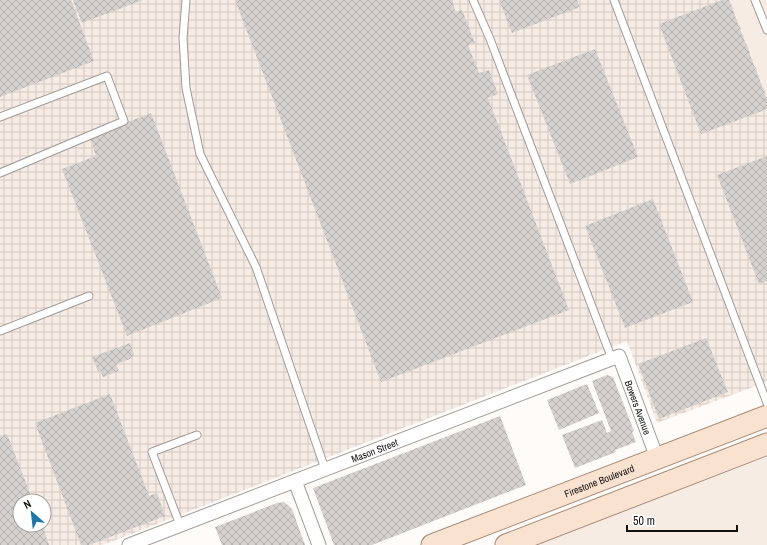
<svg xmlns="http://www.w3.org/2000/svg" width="767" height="545" viewBox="0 0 767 545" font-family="'Archivo Narrow',sans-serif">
<defs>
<pattern id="industrial-grid" width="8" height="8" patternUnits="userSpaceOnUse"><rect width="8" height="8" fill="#f7ece4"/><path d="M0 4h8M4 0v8" fill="none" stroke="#d3c9c3"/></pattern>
<pattern id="building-cross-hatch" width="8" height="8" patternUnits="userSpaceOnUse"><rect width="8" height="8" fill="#d5d1ce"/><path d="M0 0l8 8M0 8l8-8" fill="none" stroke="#b6b2b0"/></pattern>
</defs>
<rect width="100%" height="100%" fill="#fefbf8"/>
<path fill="#f7ece4" d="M730,0H767V96Z
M767,457V545H534Z"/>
<path fill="url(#industrial-grid)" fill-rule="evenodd" d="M0,0H730L767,96V382L657,423L627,341L103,545H0ZM20,501H44V525H20Z"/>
<path fill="url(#building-cross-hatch)" d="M0,0H71L94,61L0,97Z
M73,0H143L82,23Z
M235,0H452L456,13L462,10L475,43L468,45L479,73L489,70L498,94L488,98L569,310L381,382Z
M499,0H577L580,7L512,33Z
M722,0H729L767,99V109L701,134L659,24Z
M595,49L638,157L570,184L527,75Z
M151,113L222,298L127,336L62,169L96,156L90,137Z
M767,156V281L759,284L717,175Z
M653,199L693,302L625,328L585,226Z
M706,338L728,392L659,419L638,364Z
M130,343L134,354L130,359L116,364L119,371L103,377L100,370L98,371L92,357Z
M607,375L613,377L634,431L632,432L636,442L615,450L616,452L575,468L562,435L602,420L607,433L611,431L592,381Z
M587,384L599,413L559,430L547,400Z
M110,394L149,496L157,493L165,516L89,545H81L35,423Z
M500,416L526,485L372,545H334L313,488Z
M7,434L33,501H20V525H42L49,545H0V437Z
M284,502L288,505L292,509L305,545H222L215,527L277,503Z"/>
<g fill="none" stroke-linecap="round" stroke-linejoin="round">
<g stroke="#9f9b98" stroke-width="9">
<path id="lane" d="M186,0L183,38L186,88L200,154L256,267L325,469
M473,0L490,39L612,359
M614,0L767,403
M755,0L767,30
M0,117L107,76L124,121L0,173
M0,331L89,296
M180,525L152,452L197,435"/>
</g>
<g stroke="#9f9b98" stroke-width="15">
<g id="street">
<path d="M295,481L319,545"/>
<path id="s1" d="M129,545L619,356L657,458"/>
</g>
</g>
<g stroke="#a78c79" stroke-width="23">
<g id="primary">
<path id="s2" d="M432,545L767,416"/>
<path d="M506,545L767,444"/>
</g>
</g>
<use href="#lane" stroke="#fff" stroke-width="7"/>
<use href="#street" stroke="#fff" stroke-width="13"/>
<use href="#primary" stroke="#fae2d1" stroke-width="21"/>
</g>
<g text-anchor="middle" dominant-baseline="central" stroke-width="3" stroke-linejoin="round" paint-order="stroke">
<g font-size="10" fill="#131110" stroke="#fff">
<text stroke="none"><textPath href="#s1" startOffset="580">Bowers Avenue</textPath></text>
<text stroke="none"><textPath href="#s1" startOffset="263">Mason Street</textPath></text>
<text stroke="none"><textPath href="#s2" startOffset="179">Firestone Boulevard</textPath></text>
</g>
</g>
<g transform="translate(32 513) rotate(332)"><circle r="19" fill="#ffffff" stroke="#a1a09f"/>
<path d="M0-3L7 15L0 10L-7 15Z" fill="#1d76a5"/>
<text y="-6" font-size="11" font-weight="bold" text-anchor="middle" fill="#131110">N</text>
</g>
<path d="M627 525v6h110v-6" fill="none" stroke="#131110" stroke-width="2"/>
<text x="633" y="525" font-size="12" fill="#131110" stroke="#ffffff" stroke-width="3" paint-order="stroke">50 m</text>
</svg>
